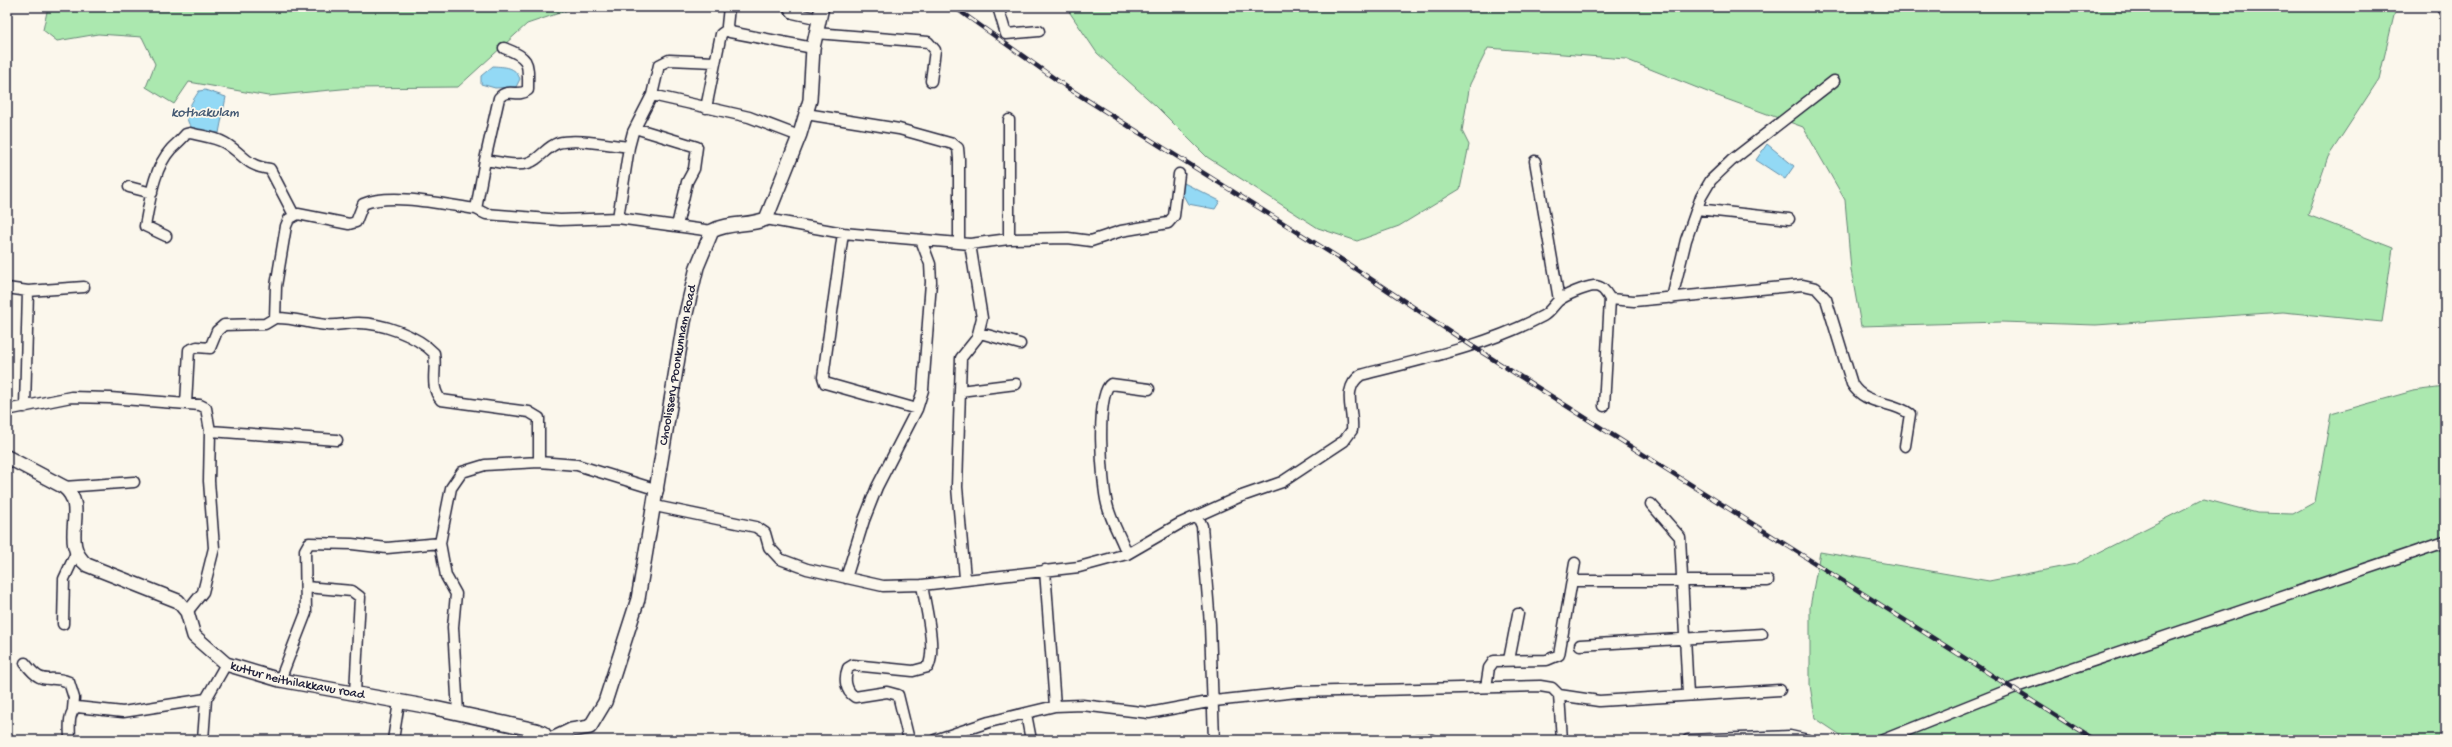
<svg xmlns="http://www.w3.org/2000/svg" width="2452" height="747" viewBox="0 0 2452 747" font-family="'Gochi Hand',sans-serif">
<rect width="100%" height="100%" fill="#fbf7ec"/>
<filter id="ink" filterUnits="userSpaceOnUse"><feTurbulence type="fractalNoise" baseFrequency=".025" numOctaves="2"/><feDisplacementMap in="SourceGraphic" scale="8" xChannelSelector="R" yChannelSelector="G"/><feConvolveMatrix kernelMatrix="1 2 1 2 8 2 1 2 1" color-interpolation-filters="sRGB"/></filter>
<g filter="url(#ink)">
<path fill="#abe8af" stroke="#668575" d="M48,7H577L527,24L458,87L352,88L268,96L189,82L174,104L146,87L155,64L142,37L98,34L57,41L43,30Z
M1066,7H2396L2379,79L2328,157L2308,215L2393,248L2382,322L2283,312L2096,325L2001,322L1861,326L1851,270L1845,200L1803,127L1715,95L1625,59L1488,48L1470,84L1462,131L1469,145L1460,189L1399,226L1357,241L1318,228L1207,157L1156,106L1097,53Z
M2445,387V740H1848L1815,718L1810,685V607L1820,552L1989,581L2076,564L2204,499L2257,513L2293,514L2315,502L2331,414L2413,391Z"/>
<path fill="#93d9f5" stroke="#6690ab" d="M493,66C505,67 515,66 520,79L516,87L495,88L481,84V76Z
M205,90L226,97L219,133L193,129C180,117 192,102 199,91Z
M1767,144L1794,166L1785,179L1756,160Z
M1180,181L1220,201L1215,209L1188,204L1179,188Z"/>
<g fill="none" stroke-linecap="round" stroke-linejoin="round">
<g stroke="#22223b" stroke-width="13">
<path id="minor" d="M729,7L727,26L730,32L813,48
M788,7L793,13L820,19
M998,7L1006,34L1039,31
M2443,10V7
M816,33L928,42L935,50L931,81
M652,95L749,117L799,136
M706,108L721,34L728,29
M806,114L899,129L953,144L958,148L959,159V243
M1009,120V239
M635,128L697,147L694,169L687,182L677,226
M485,160C499,162 523,169 536,159C543,154 549,146 558,143C576,138 609,145 629,147
M1535,161L1559,300
M129,187L152,193
M476,209L485,160L499,98C508,87 518,98 528,90C528,63 531,58 504,48
M1697,209L1789,219
M618,218L629,147L633,132L652,95L659,65L669,60L715,62
M766,219L843,233L970,244L1009,239L1068,238L1091,241L1121,231L1168,223L1174,216L1179,174
M843,233L823,377L825,383L917,409
M166,236L145,226C150,201 153,169 171,149C176,144 181,140 186,134L190,133C201,136 215,137 225,143C244,154 245,166 270,169L294,215
M7,288L28,291
M1672,298L1686,240L1701,197L1711,180L1731,161L1834,81
M275,318C293,317 309,324 327,325C337,326 347,323 358,323C382,323 416,335 434,353C437,370 429,386 441,400L529,412L539,418V462
M980,333L1020,344
M960,391L1016,384
M186,404L189,350L197,347L210,348L217,331L224,325L265,324L275,318L276,286L286,226L289,219L298,214L349,224L356,222L363,204C392,192 446,205 476,209L486,214L560,220L618,218L712,231
M1604,406L1610,299
M25,407L28,291L84,287
M7,410L71,397L110,398L200,405L206,408L210,431L209,481L214,548L203,592L187,612
M210,431L337,440
M64,487L134,482
M1651,504L1680,537L1688,695
M655,506L756,527L765,533L769,547L780,559L807,569L883,586L922,585L1079,567L1127,554L1179,524L1239,497L1282,482L1344,441L1352,430C1354,410 1341,389 1361,375C1423,359 1486,346 1543,316C1549,313 1553,306 1558,301C1565,295 1585,287 1594,286C1603,286 1606,293 1610,299L1634,301L1803,285L1816,288L1826,299L1852,384C1865,406 1892,400 1910,414L1905,446
M1198,517L1202,526L1210,624L1214,740
M1127,554C1121,537 1111,522 1107,504C1102,485 1095,393 1111,384L1149,389
M1045,570L1055,706
M846,578L864,520L877,487L917,409L923,390L931,282L930,264L921,240
M965,578L957,487L961,358L977,338L982,318L970,244
M1572,581H1768
M306,587L352,591L360,597L355,693
M63,624L64,579L76,553
M1580,645L1762,634
M1509,660L1518,614
M25,663C45,689 46,673 69,682L74,698L73,709
M280,680L306,613L305,550L309,543L352,544L387,548L440,543
M1486,687L1489,668L1494,661L1547,660L1559,655L1575,563
M1559,695L1599,701L1780,690
M458,713L453,627L456,594L446,576L440,543L451,488L462,472L485,465L539,462L577,465L658,490
M1026,714L1031,740
M70,740C70,730 67,713 77,707L123,712L206,699
M203,740L206,699L226,664
M393,740L399,702
M909,740L898,695L887,692L855,697C845,691 844,678 848,668L853,665L913,671L928,667C937,649 925,605 922,585
M935,740L989,722L1055,706L1082,705L1149,713L1214,701L1297,692L1540,686L1552,688L1559,695L1562,740
M1417,740H1432
M1688,740L1790,736L1808,740
M1883,740L2013,688L2445,542"/>
</g>
<g stroke="#22223b" stroke-width="16">
<g id="tertiary">
<path id="s1" d="M7,457L64,487C90,508 58,542 87,565L178,601L187,612L194,636L226,664L280,680L430,707L536,730L543,733L549,740"/>
<path id="s2" d="M550,740L571,730L590,727L605,702L638,599L684,322L697,267L712,231C729,222 749,226 766,219L800,134L810,100L813,48L822,7"/>
</g>
</g>
<use href="#minor" stroke="#fbf7ec" stroke-width="10"/>
<use href="#tertiary" stroke="#fbf7ec" stroke-width="13"/>
<g stroke="#22223b" stroke-width="4.5">
<path id="rail" d="M954,7L1068,88L1339,258L1472,346L2094,740"/>
</g>
<use href="#rail" stroke="#fbf7ec" stroke-width="3" stroke-dasharray="9" stroke-linecap="butt"/>
</g>
</g>
<g text-anchor="middle" dominant-baseline="central" stroke-width="3.5" stroke-linejoin="round" paint-order="stroke">
<g font-size="13" fill="#22223b" stroke="#fbf7ec">
<text stroke="none"><textPath href="#s2" startOffset="417">Choolissery Poonkunnam Road</textPath></text>
<text stroke="none"><textPath href="#s1" startOffset="403">kuttur neithilakkavu road</textPath></text>
</g>
<g font-size="14" font-style="italic" fill="#445973" stroke="#fbf7ec">
<text x="205" y="113">kothakulam</text>
</g>
</g>
<rect width="2452" height="747" fill="none" stroke="#fbf7ec" stroke-width="24"/>
<rect x="12" y="12" width="2428" height="723" fill="none" stroke="#22223b" stroke-width="1.5" filter="url(#ink)"/>
</svg>
